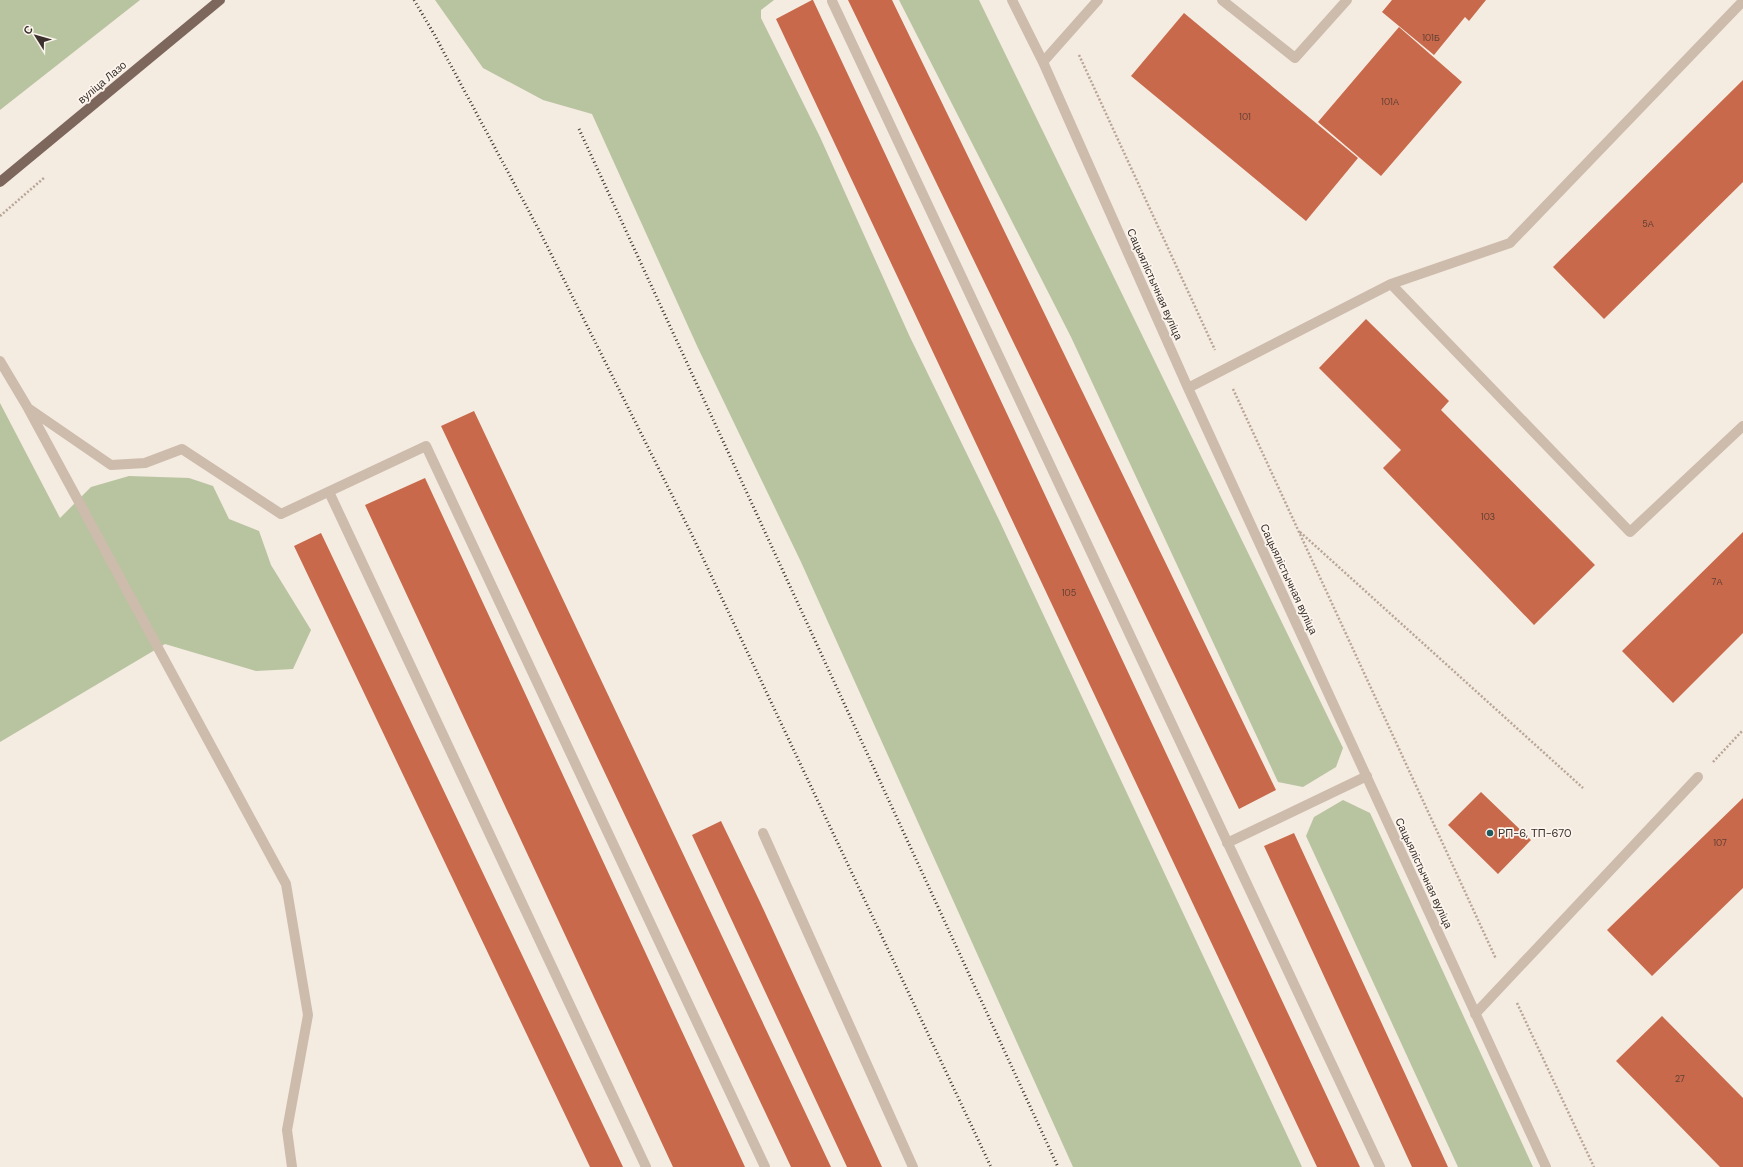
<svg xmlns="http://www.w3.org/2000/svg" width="1743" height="1167" viewBox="0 0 1743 1167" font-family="'DM Sans',sans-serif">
<rect width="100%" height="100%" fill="#f4ebe1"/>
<path fill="#b8c4a0" d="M0,0H140L0,110Z
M435,0H774L761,10V18L820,137L909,335L1000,522L1302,1167H1073L801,562L698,348L592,114L543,100L483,68Z
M899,0H979L1343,748L1336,767L1303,787L1278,782L1071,337Z
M0,403L60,518L91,487L129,476L189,478L213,486L229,519L259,531L271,565L311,630L293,669L256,671L165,644L0,742Z
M1343,800L1370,813L1533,1167H1458L1306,836L1314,817Z"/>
<path fill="#c8694b" d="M812,0H813L1360,1167H1317L776,19Z
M848,0H892L1276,790L1239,809Z
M1392,0H1486L1469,21L1465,17L1434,55L1382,12Z
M1184,13L1358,158L1306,221L1131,76Z
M1399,27L1462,82L1381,176L1318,122Z
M1743,80V182L1604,319L1553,267Z
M1366,319L1449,401L1441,410L1595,565L1534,625L1383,468L1401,450L1319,368Z
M474,411L831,1167H791L441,426Z
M425,478L745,1167H673L365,505Z
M1743,532V633L1673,703L1622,651Z
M321,533L623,1167H590L294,546Z
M1481,792L1531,840L1498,874L1448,825Z
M1743,798V888L1652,976L1607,930Z
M721,821L760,902L882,1167H847L692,835Z
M1294,833L1448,1167H1412L1264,846Z
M1662,1016L1743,1098V1167H1720L1616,1061Z"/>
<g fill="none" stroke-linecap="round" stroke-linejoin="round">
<path stroke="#b9a596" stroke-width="2.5" stroke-dasharray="2 2" stroke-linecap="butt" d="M1079,55L1215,350
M0,216L45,177
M1233,389L1496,959
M1300,532L1583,788
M1713,762L1743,730
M1517,1003L1594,1167"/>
<path stroke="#cdbbac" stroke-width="10" d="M1012,0L1043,62L1188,388L1546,1167
M1222,0L1295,58L1347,0
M832,1L1380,1167
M1043,62L1098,0
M1391,284L1630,532L1743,426
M0,361L28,408L286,884L308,1015L287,1130L292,1167
M1188,388L1391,284L1510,243L1743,1
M28,408L111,465L145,463L182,449L281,514L426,446L765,1167
M329,492L646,1167
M763,833L913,1167
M1227,843L1367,776
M1475,1014L1698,777"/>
<path stroke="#7d675c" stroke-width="10" d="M0,182L220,0"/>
<path stroke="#3b302b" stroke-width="3" stroke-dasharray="1 3" stroke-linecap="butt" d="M414,0L434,34L539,230L692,535L991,1167
M579,129L1058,1167"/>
</g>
<circle fill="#1f5a5e" stroke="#fbf5ee" stroke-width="1.5" cx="1490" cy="833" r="4"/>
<g text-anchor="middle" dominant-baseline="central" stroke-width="3.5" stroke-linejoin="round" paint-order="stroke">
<g font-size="9" fill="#5e3e33">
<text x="1431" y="38">101Б</text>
<text x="1390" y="102">101А</text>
<text x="1245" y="117">101</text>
<text x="1648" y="224">5А</text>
<text x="1488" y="517">103</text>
<text x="1717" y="582">7А</text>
<text x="1069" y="593">105</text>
<text x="1720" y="843">107</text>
<text x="1680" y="1079">27</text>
</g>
<g font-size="11" fill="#3b302b" stroke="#fbf5ee">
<text transform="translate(102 82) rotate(-40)">вуліца Лазо</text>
<text transform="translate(1155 284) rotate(66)">Сацыялістычная вуліца</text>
<text transform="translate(1289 579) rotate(65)">Сацыялістычная вуліца</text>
<text transform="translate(1424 873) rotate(65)">Сацыялістычная вуліца</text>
</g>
<g font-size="11" fill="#3b302b" stroke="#fbf5ee" text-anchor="start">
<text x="1498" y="833">РП-6, ТП-670</text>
</g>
</g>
<g transform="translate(36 36) rotate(307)" stroke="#fbf5ee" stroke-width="3" paint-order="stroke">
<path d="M0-3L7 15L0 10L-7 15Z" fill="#3b302b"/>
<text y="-6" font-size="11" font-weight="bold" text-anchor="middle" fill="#3b302b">С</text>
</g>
</svg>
